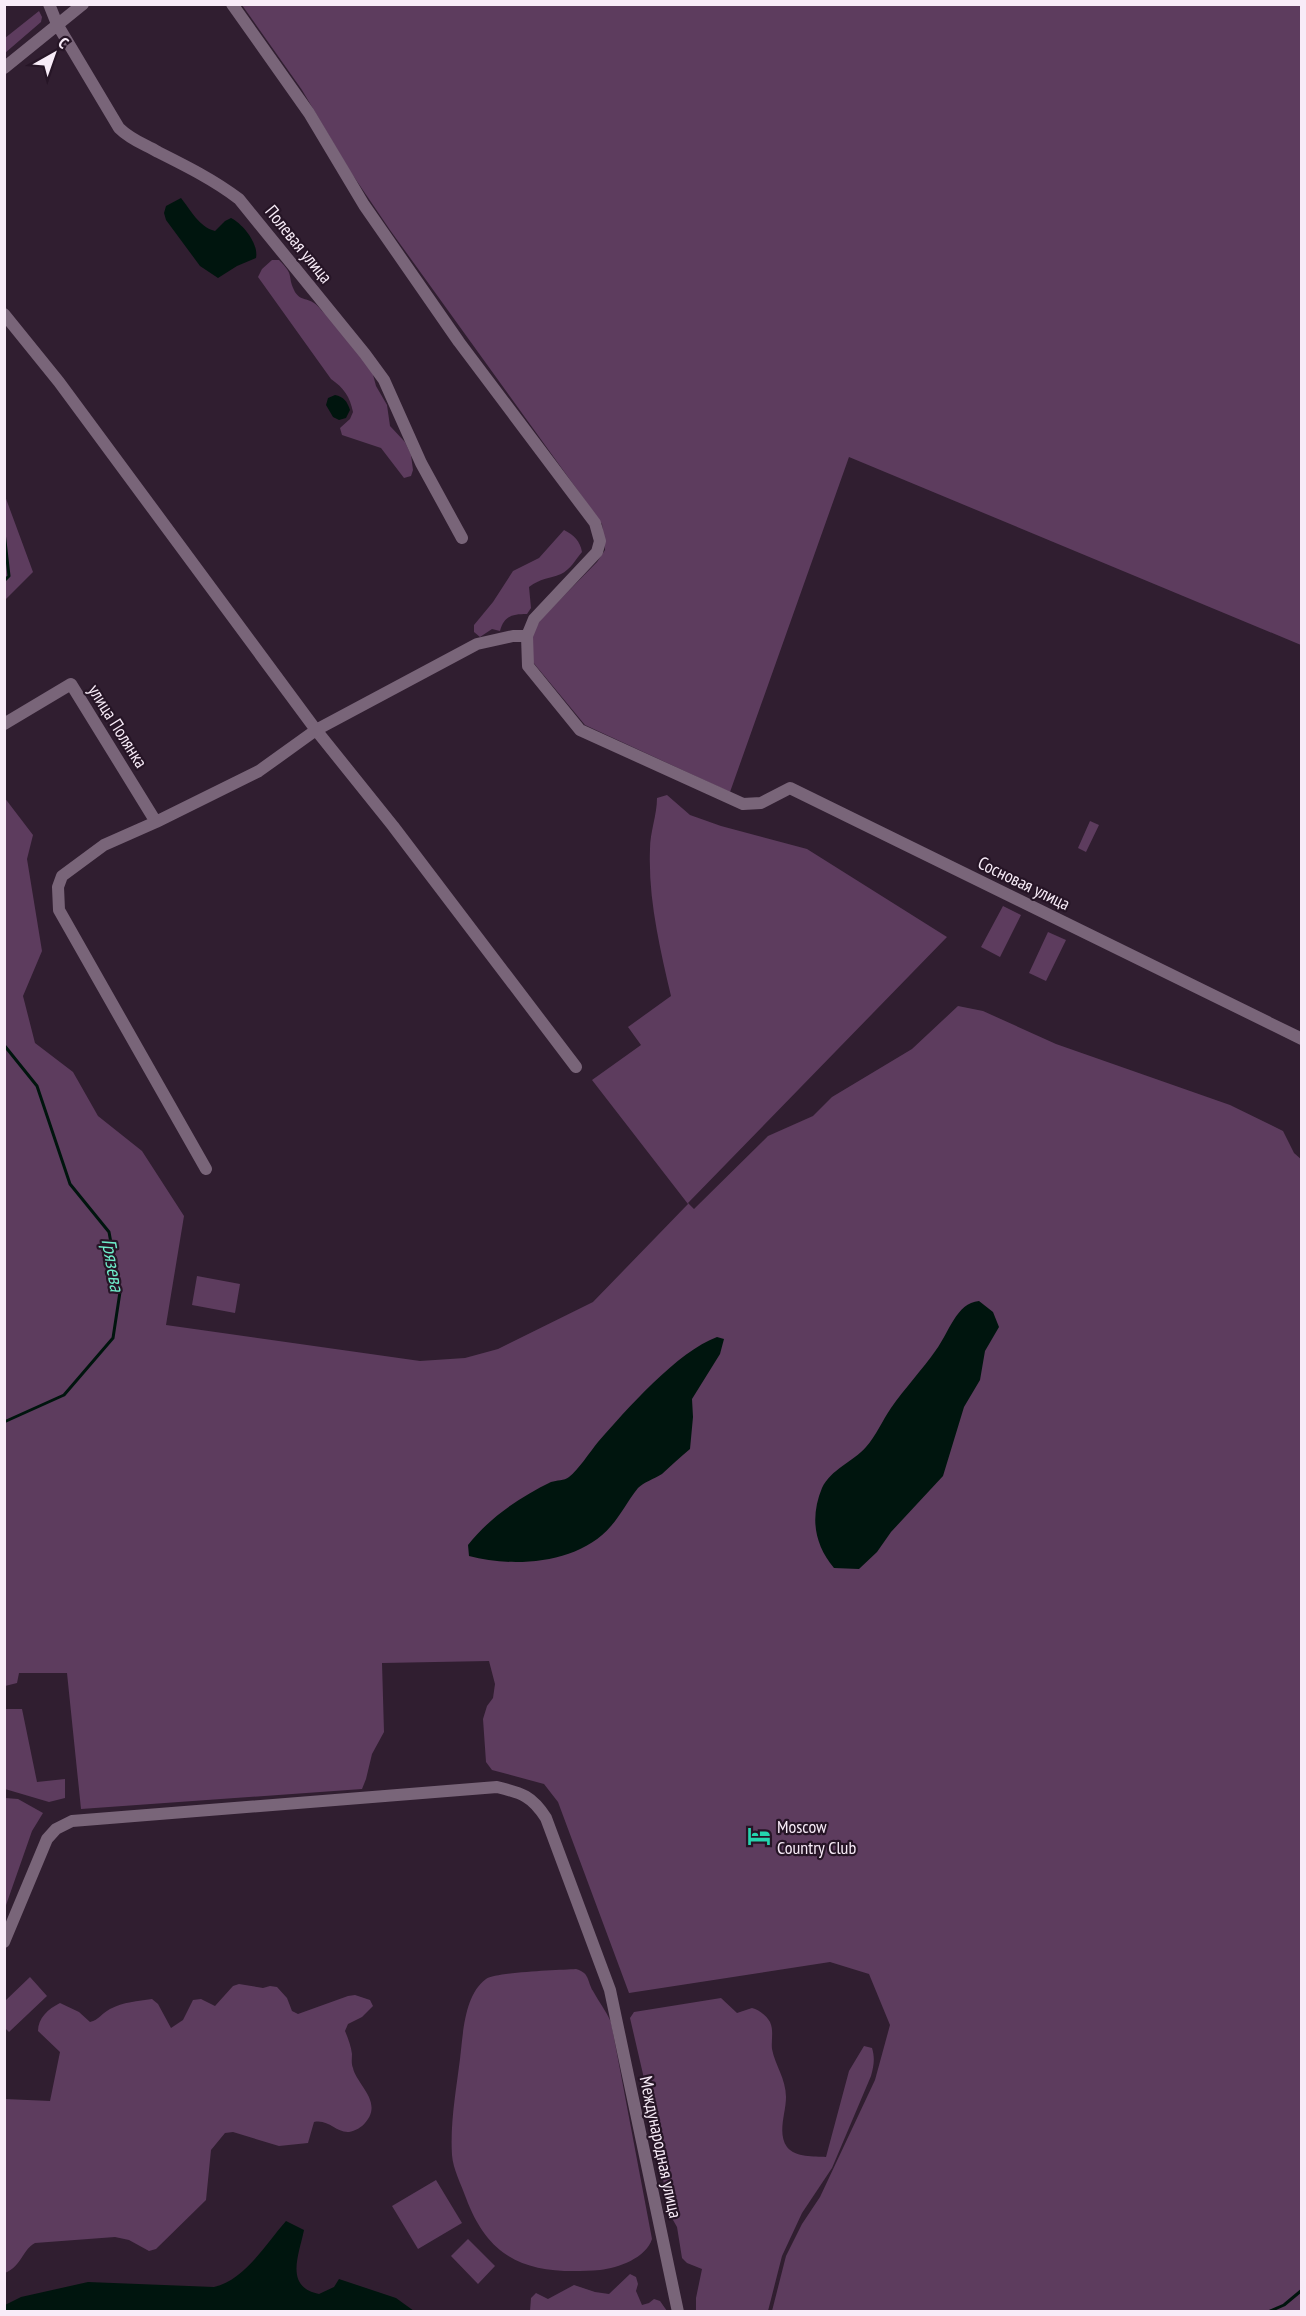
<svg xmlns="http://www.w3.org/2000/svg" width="1306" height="2316" viewBox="0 0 1306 2316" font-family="'PT Sans Narrow',sans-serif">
<rect width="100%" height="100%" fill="#301e30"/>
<path fill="#5d3c5e" d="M242,5H1301V645L849,457L730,792L585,725L532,661L531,637L540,620L597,562L605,550L602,524L390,230L350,171L302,90Z
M39,11L42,17L41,22L5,53V38Z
M272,260H279C295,276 287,275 294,290C299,301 308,298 314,303C320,307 322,313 329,316L372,371L376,386L387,405L390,426L405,442L411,455L413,470L411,476L404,478L381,448L342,435L340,428L350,419L353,412C350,397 344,388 331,379L258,277L262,269Z
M5,496L33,572L5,600H4Z
M564,530C574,535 580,541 582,552C576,559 570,570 561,574C548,579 541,578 529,587L531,608L527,614C512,614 504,616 500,631L492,629L480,637L474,632V625L493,602L513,571L539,558Z
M667,795L690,815L721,826L807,849L947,937L688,1203L694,1209L768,1136L813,1116L832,1097L912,1049L958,1006L983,1011L1056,1044L1230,1105L1283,1131L1294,1153L1302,1160L1301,2311H772L786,2256L802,2224L820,2197L875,2080L890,2025L869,1974L830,1962L629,1993L558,1802L544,1784L492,1770L486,1762L483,1719L487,1706L493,1698L495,1684L489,1661L382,1663L384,1732L372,1754L366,1779L362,1789L81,1809L67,1673H19L17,1683L5,1686L4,797L33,835L27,859L42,951L23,996L35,1043L73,1072L98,1116L142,1151L184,1216L166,1325L420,1361L465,1358L498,1349L593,1302L688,1204L592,1080L641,1045L628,1027L671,996C660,948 648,899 650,849C650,832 657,815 657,798Z
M1090,821L1099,825L1086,852L1078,848Z
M1003,906L1021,915L1000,957L981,947Z
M1048,932L1066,940L1046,981L1029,973Z
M197,1276L240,1284L235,1313L192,1305Z
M5,1709H22L37,1782L65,1779V1798L49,1802L5,1789Z
M5,1798L18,1799L43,1813L32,1831L5,1908Z
M576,1969C590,1973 587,1981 593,1991C599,2002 606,2011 611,2022L652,2239C646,2258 618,2268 600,2270C534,2275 491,2265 466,2198C461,2184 453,2169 452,2155C450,2123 456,2091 460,2059C463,2035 464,1995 486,1979C497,1972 559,1970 576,1969Z
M30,1977L47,1996L9,2032L5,2028V2001Z
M239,1984L263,1988L270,1986L277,1987L287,1998L292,2011L298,2014L348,1996L355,1995L370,2000L373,2006L362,2017L348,2024L345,2031C348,2038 351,2046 352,2054C352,2058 351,2063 353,2068C356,2084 384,2102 365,2123C362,2127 355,2131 349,2132C336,2133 329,2119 314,2122L308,2143L279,2146L233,2132L225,2133L211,2150L206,2200L156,2249L149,2251L129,2240L115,2237L35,2243C21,2251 23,2265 5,2273V2099L50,2101L60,2052L38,2031C38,2018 48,2009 60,2003L79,2012L90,2022C99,2020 102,2013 110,2009C123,2002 138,2001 152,1999L158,2004L171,2028L183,2020L193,2000L201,1999L215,2006L233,1986Z
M721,1998L737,2013L752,2008C759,2010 766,2015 770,2022C774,2031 771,2040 772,2049C775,2065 786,2079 786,2097C786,2113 777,2133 787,2147C796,2158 814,2156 826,2157L849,2071L864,2046L872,2048C875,2058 874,2065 871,2076L832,2168L802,2213L782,2256L768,2311H696V2298L702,2269L687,2263L682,2258L677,2227L669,2213L649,2100L630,2018L634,2012Z
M436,2180L462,2223L418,2249L392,2206Z
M468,2239L495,2266L478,2284L451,2256Z
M630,2274L636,2277L638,2284L636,2291L642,2305L649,2303L654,2299L660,2301L667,2311H530L531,2298L536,2293L548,2299L574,2285L595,2292L609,2294Z"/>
<path fill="#00150e" d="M181,198C190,209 199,227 215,231L225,221L231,218C243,224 259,244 256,258L237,266L218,278L200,266L166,220L164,213L166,206Z
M335,395C344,397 347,401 350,410L346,418L339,420L333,417L326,405L328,398Z
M979,1301L993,1312L999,1327L985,1351L980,1380L964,1407L943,1476L891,1532L877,1552L859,1569L834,1568C814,1544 810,1517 822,1488C831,1469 853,1462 866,1447C876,1436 882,1421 891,1408C905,1388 922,1370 936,1350C949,1333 956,1303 979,1301Z
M717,1337L724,1339L720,1354L692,1399L693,1417L690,1449C680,1457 671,1466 662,1474C654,1479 644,1482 638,1488C628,1500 621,1515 611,1526C579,1564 513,1568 469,1556L468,1545C489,1518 520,1497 551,1482C557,1480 564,1481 569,1477C578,1470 590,1452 598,1442C626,1410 678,1351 717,1337Z
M286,2221L304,2230C299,2255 284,2287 319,2294L334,2287L339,2279L396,2298L414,2311H5V2305L21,2297L88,2282L214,2287C245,2280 265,2245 286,2221Z"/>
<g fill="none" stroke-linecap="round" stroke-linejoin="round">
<path stroke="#00150e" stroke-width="3" d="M4,532L9,576L4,581
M4,1045L37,1086L70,1184L109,1232L120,1292L113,1338L64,1395L4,1422
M1268,2312L1284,2305L1302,2290"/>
<path stroke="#796579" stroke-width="12" d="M49,4L57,24L119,128C131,140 144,144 158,152C186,166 214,180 239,199L365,354L384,380L421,463L462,538
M232,4L309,113L364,205L459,342L595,523L600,541L597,552L534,619L527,636L528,666L580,730L743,804L761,803L790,788L1302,1039
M4,68L83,4
M4,314L59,382L316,730L393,826L576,1067
M4,724L71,684L156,822
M206,1169L59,910L58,887L62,876L104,845L156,822L259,771L316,730L477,644L513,636H527
M4,1942L47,1839L56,1829L72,1821L497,1787C522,1793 532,1796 546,1818L610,1990L678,2312"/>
</g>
<defs>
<g id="hotel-bare" transform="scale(1.8)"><path d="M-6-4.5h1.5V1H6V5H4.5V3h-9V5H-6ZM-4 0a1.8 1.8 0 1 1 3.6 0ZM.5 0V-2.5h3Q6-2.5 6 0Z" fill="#24d5ae" stroke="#261526" stroke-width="2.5" paint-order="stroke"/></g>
</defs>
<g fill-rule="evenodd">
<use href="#hotel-bare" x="759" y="1836"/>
</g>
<g text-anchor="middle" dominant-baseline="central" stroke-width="4.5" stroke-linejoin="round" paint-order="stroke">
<g font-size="18" fill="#f8ecf8" stroke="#261526">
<text transform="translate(299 244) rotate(51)">Полевая улица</text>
<text transform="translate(118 726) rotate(58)">улица Полянка</text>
<text transform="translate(1024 883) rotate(26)">Сосновая улица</text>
<text transform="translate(661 2147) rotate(78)">Международная улица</text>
</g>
<g font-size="18" fill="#f8ecf8" stroke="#261526" text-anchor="start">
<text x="777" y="1826">Moscow<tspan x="777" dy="21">Country Club</tspan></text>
</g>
<g font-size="20" font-style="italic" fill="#6eedca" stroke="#261526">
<text transform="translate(113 1265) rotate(80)">Грязева</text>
</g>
</g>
<rect width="1306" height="2316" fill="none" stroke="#f8ecf8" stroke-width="12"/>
<g transform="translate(54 54) rotate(40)" stroke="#261526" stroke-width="4.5" paint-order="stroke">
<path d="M0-4.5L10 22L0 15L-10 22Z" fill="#f8ecf8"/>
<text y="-9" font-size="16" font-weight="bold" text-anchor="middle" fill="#f8ecf8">С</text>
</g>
</svg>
